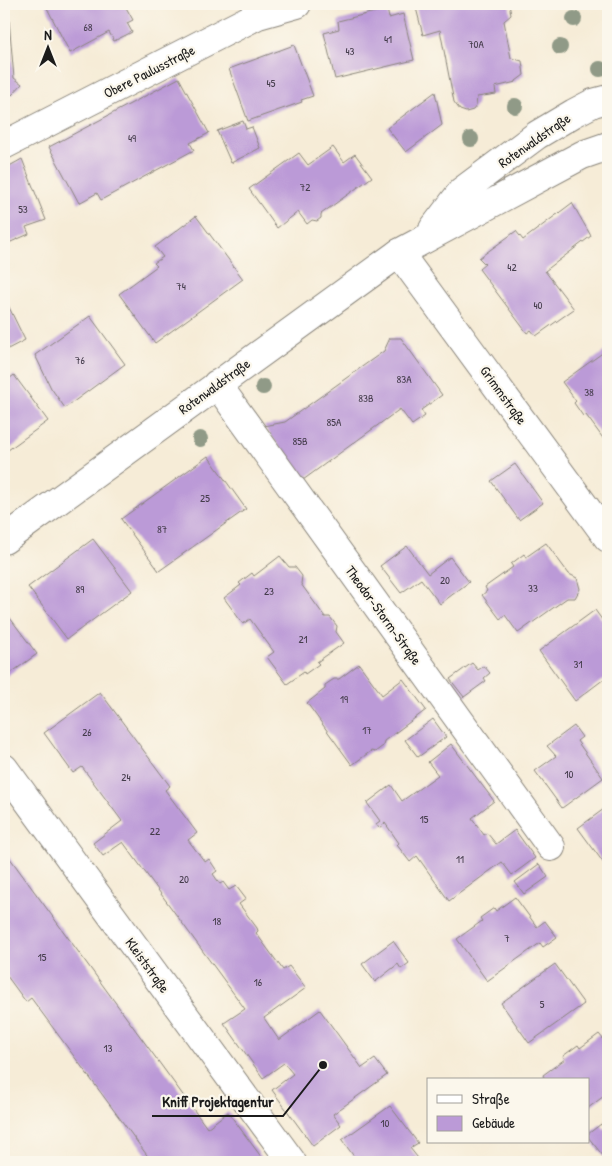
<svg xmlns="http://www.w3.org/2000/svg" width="612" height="1166" viewBox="0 0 612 1166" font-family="'Patrick Hand',sans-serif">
<rect width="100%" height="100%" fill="#fbf7ec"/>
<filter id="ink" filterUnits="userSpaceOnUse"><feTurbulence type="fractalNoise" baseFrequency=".02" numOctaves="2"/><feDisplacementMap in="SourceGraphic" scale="10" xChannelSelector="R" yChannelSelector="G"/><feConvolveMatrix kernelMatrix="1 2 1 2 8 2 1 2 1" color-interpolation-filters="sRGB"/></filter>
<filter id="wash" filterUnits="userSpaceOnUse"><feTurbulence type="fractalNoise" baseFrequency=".0096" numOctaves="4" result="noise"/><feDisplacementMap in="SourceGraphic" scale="20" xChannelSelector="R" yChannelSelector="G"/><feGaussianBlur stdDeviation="1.12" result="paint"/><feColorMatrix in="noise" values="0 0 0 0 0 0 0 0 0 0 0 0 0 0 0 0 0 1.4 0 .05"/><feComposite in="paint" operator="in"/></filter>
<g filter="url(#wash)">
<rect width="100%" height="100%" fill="#f6ecd7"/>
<g id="blocks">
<path fill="#bb9ad7" d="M45,4H124L133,20L127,23L132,32L114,41L109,32L70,53Z
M415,4H509L511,15L504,21L511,58L522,61L524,75L516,81V82L495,87L496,94L477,97L476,106L473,110L466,112L460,110L454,102L440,30L423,35Z
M387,9L389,18L403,14L414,60L335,79L324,33L339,29L338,21Z
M4,20H9L14,78L22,84L12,95L4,88Z
M294,45L313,96L301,100L302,102L248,121L229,69Z
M179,78L209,133L190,143L194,150L101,200L97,193L79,203L49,147Z
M435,92L442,125L406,152L387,128Z
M243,121L246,129L252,127L260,148L231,163L217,131Z
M333,147L344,162L355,154L372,177L321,214V218L317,221L312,220L307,224L298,212L277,228L249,189L299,153L308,165Z
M22,159L46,220L26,227L29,234L4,245V169Z
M572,203L591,236L545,271L574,309L536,336L531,330L527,333L479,269L485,264L479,258L516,231L523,240Z
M196,216L243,279L155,343L119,294L157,266L154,263L163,257L155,247Z
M4,297L25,340L4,351Z
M90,316L125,364L65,408L51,388L35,355Z
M390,338H401L442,395L421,410L425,416L412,425L400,409L303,480L264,426L285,422L384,351Z
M608,349V445L586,415L583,416L574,403L576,401L562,382Z
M14,375L48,421L4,453V383Z
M208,456L246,509L159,571L121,519Z
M515,464L543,503L519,520L491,481Z
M93,539L132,591L67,639L28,587Z
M546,543L569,574L577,578L580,589L575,598H567L518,633L505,615L500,619L482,595L487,591L485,587L513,567L511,564L524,554L526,557Z
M407,546L428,574L450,557L469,582L440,604L421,579L401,593L380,566Z
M280,556L289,567H295L302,576L301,584L325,617H330L337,626L336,632L344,643L317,662L319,664L305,674L304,672L287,684L267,657L274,652L250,619L243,624L224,598L241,585L239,583L252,573L254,576Z
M4,610L37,654L4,678Z
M595,610L608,628V684L604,679L575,701L539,651Z
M472,663L478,670L484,666L490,673L484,678L486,681L464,697L450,679Z
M359,664L382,695L403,679L426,710L384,741L383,746L375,752L371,751L352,765L307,703L325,689V685L334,679H339Z
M100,692L170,786L165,790L197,833L188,840L205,862L209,859L217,871L213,874L220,884L223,882L229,890L236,886L246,899L239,904L257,928L258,931L256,933L283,970L289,966L306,988L264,1018L279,1040L320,1010L362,1068L375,1059L387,1075L333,1114L341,1125L313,1146L272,1090L293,1074L284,1063L263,1078L224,1023L245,1009L123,842L103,856L93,843L122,821L82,767L73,773L44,733Z
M433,719L446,737L418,757L405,740Z
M574,726L582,737L577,741L603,778L562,808L535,771L556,756L547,746Z
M451,744L494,801L472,818L484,835L487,833L496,844L515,830L535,858L512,875L502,862L449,901L417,856L410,862L397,845L399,843L385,823L379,828L376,824L380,821L367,803L391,785L402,801L438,775L428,762Z
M608,806V869L578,828Z
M4,850L207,1128L228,1112L265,1162H152L31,998L26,1002L4,972Z
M539,864L548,877L524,894L515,882Z
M515,897L537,927L545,921L557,937L543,947L540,943L487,981L457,939L482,921L480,918L494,908L496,911Z
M393,941L409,963L401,969L398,964L375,982L362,964Z
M555,964L584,1004L529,1043L501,1003Z
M599,1034L604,1040L608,1036V1093L588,1108V1080H539L544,1077L543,1075L565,1059L563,1056L578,1045L580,1048Z
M390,1106L418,1143L410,1148L421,1162H358L342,1140Z
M601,1124L604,1129L608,1126V1162L588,1137V1134Z"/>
</g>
</g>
<g filter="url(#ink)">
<use href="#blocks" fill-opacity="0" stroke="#89847a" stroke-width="1"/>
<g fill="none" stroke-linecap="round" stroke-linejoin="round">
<g stroke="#89847a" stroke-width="30">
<path id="minor" d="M4,145L258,15L297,4
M399,253L608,538
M217,384L551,847
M4,768L292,1162"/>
</g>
<g stroke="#89847a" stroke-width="30">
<path id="secondary" d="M433,229L462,191L537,135L574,113L593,103L608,99
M4,540L399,253L582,155L608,146"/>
</g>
<use href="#minor" stroke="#fff" stroke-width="28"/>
<use href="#secondary" stroke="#fff" stroke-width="28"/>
</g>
<g fill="#909a87">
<circle cx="574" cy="19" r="8"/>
<circle cx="560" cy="47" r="8"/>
<circle cx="600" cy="69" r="8"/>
<circle cx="515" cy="106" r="8"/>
<circle cx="471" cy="139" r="8"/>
<circle cx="263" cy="387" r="8"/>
<circle cx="200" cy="439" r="8"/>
</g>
</g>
<g text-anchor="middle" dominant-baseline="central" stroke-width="4.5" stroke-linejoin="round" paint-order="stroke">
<g font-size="11" fill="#443c4b">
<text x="88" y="27">68</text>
<text x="388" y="39">41</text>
<text x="476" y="44">70A</text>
<text x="350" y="51">43</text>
<text x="271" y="83">45</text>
<text x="132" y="138">49</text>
<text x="305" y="187">72</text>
<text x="23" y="209">53</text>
<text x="512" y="267">42</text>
<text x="181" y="286">74</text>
<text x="538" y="305">40</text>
<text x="80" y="360">76</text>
<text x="404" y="379">83A</text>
<text x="589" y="392">38</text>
<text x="366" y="398">83B</text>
<text x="334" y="422">85A</text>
<text x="300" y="441">85B</text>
<text x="205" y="498">25</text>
<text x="162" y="529">87</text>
<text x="445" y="580">20</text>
<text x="533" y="588">33</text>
<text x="80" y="589">89</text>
<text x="269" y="591">23</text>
<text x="303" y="639">21</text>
<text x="578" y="664">31</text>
<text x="344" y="699">19</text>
<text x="367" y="730">17</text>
<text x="87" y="732">26</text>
<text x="569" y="774">10</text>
<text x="126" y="777">24</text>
<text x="424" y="819">15</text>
<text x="155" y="831">22</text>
<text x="460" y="859">11</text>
<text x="184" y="879">20</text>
<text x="217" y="921">18</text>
<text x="507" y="938">7</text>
<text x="42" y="957">15</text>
<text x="258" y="982">16</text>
<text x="542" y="1004">5</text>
<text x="108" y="1048">13</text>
<text x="385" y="1123">10</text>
</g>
<g font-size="14" fill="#1c1c1c" stroke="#fbf7ec">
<text transform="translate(149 71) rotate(-27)">Obere Paulusstraße</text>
<text transform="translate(534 140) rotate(-35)">Rotenwaldstraße</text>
<text transform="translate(214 386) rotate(-36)">Rotenwaldstraße</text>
<text transform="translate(504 395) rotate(54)">Grimmstraße</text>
<text transform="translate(384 615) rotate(54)">Theodor-Storm-Straße</text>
<text transform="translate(148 965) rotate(54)">Kleiststraße</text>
</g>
</g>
<path fill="none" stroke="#1c1c1c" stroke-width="2" d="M323 1065L283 1116H152"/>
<circle fill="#1c1c1c" stroke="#fbf7ec" stroke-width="2" cx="323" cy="1065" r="5"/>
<g font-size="15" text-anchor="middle" font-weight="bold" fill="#1c1c1c" stroke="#fbf7ec" stroke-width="4.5" stroke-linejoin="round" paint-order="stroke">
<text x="218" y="1107">Kniff Projektagentur</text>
</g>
<rect width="612" height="1166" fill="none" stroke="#fbf7ec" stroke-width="20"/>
<rect x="427" y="1078" width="162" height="65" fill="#fbf7ec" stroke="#a29f99"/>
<rect x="437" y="1095" width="25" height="8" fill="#ffffff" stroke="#a29f99"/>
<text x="472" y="1104" font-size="15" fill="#1c1c1c">Straße</text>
<rect x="437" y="1116" width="25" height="15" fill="#bb9ad7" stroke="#a29f99"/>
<text x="472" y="1128" font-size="15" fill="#1c1c1c">Gebäude</text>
<g transform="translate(48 48)" stroke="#fbf7ec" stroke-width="4" paint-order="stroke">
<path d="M0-4L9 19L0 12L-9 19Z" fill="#1c1c1c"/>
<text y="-8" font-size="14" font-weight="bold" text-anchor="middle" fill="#1c1c1c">N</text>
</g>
</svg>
